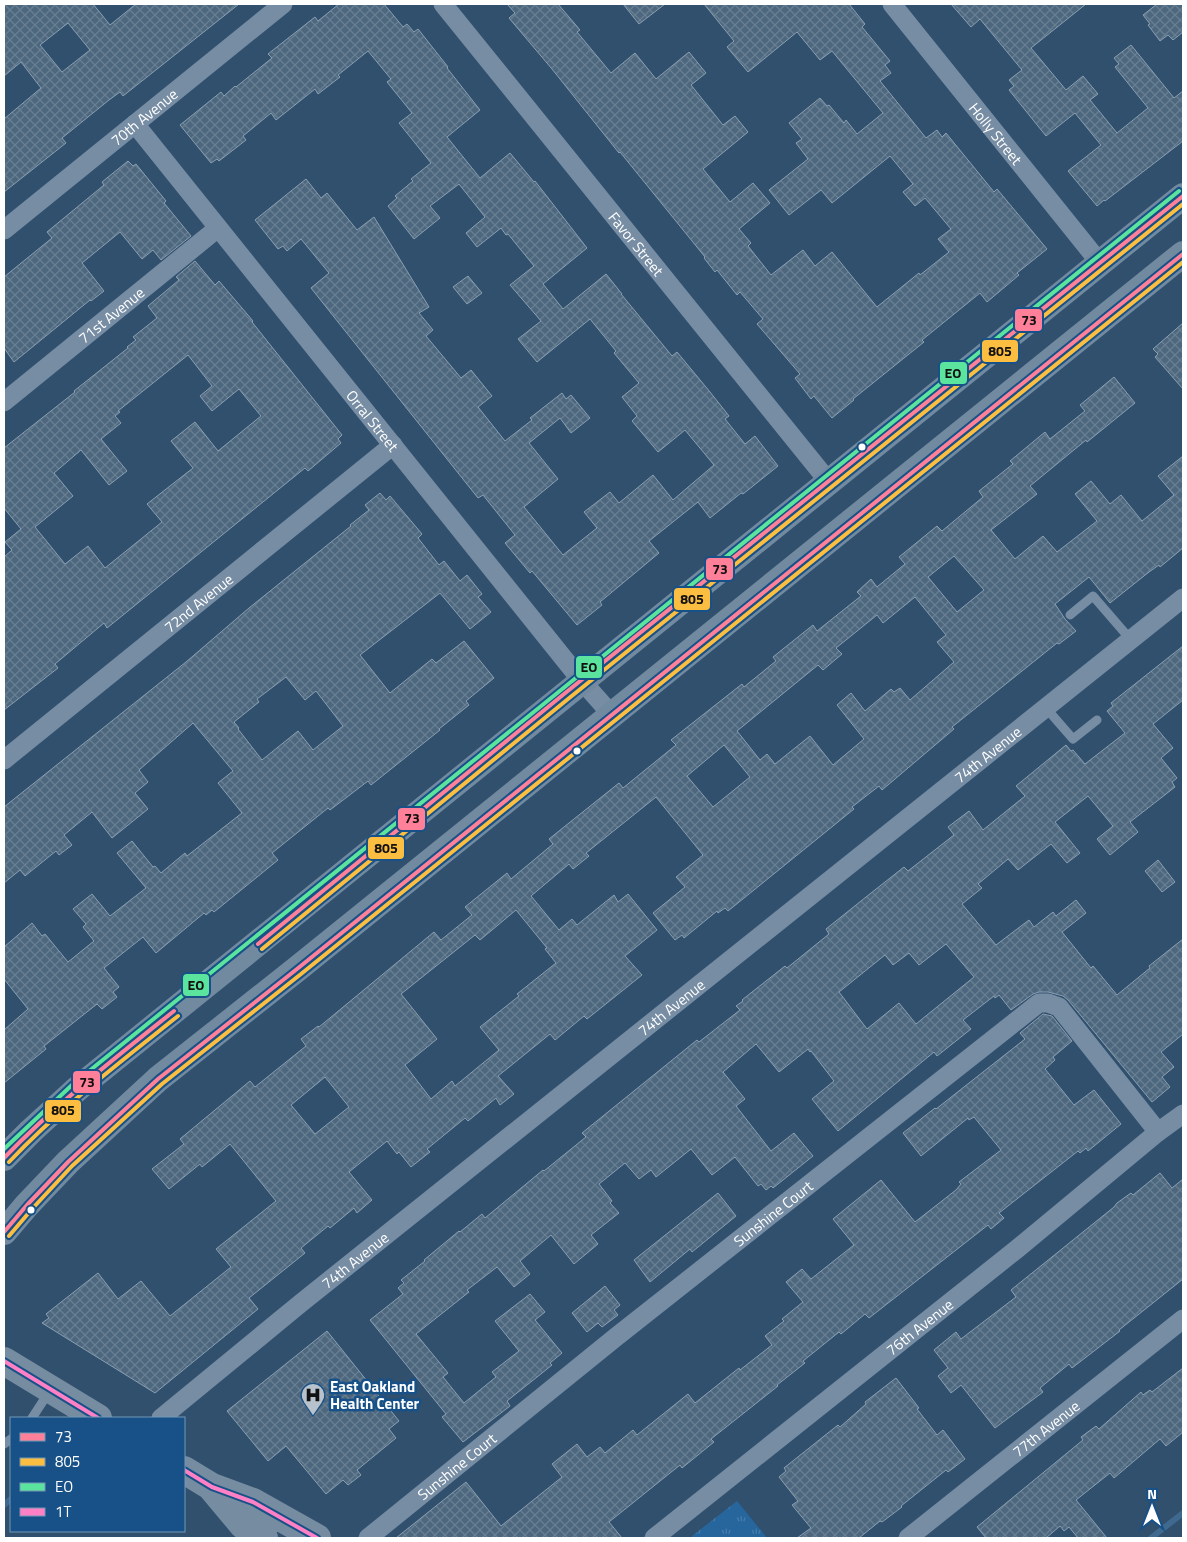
<svg xmlns="http://www.w3.org/2000/svg" width="1187" height="1542" viewBox="0 0 1187 1542" font-family="'Titillium Web',sans-serif">
<defs>
<pattern id="grass-tufts" width="24" height="20" patternUnits="userSpaceOnUse" patternTransform="scale(1.25)"><rect width="24" height="20" fill="#27669d"/><path d="M3 7l-1-3M5 7V3M7 7l1-3M15 17l-1-3M17 17v-4M19 17l1-3" fill="none" stroke="#477dac"/></pattern>
<pattern id="building-cross-hatch" width="8" height="8" patternUnits="userSpaceOnUse" patternTransform="scale(1.25)"><rect width="8" height="8" fill="#4d677e"/><path d="M0 0l8 8M0 8l8-8" fill="none" stroke="#687e91"/></pattern>
</defs>
<rect width="100%" height="100%" fill="#30506e"/>
<path fill="url(#grass-tufts)" d="M737,1501L767,1538H693L692,1536Z"/>
<g fill="none" stroke-linecap="round" stroke-linejoin="round">
<path stroke="#3f698f" stroke-width="6" d="M4,1505L11,1499
M1151,1538L1183,1513"/>
</g>
<path fill="url(#building-cross-hatch)" stroke="#8a9fb1" fill-rule="evenodd" d="M4,4H93L110,25L136,4H239L123,96L120,92L109,100L62,138L66,143L4,192V119L41,88L21,62L4,76ZM68,23L90,50L62,72L40,45Z
M339,4H384L403,27L407,24L414,32L418,29L448,67L447,68L480,110L447,137L480,178L510,153L534,182L535,181L587,248L543,284L563,309L606,274L622,294H621L672,356L677,352L710,392L729,416L725,419L745,444L755,436L778,466L743,494L741,493L710,518L698,502L649,541L659,553L600,602L602,605L577,625L532,571L530,573L505,543L515,535L483,495L478,498L311,288L329,273L301,239L287,251L283,246L278,249L255,220L306,179L321,198L327,193L357,230L374,217L429,307L419,313L433,330L426,336L461,378L471,370L492,396L478,407L505,441L532,420L530,418L562,393L566,399L571,395L590,418L571,433L560,418L529,443L558,479L524,507L563,555L597,528L584,512L610,492L619,503L653,475L673,500L714,465L685,430L658,452L632,421L637,416L622,397L639,383L614,353L616,351L590,319L537,362L518,339L541,321L510,285L534,266L508,234L506,235L501,228L477,247L466,233L485,217L459,184L430,206L440,218L414,239L388,206L397,198L395,196L413,181L411,179L431,163L399,123L412,113L387,82L391,79L368,51L338,75L340,77L318,94L315,89L276,120L271,113L243,136L246,140L219,161L217,159L211,163L180,125L221,92L224,96L235,86L236,87L272,58L268,54L315,17L318,21Z
M507,4H558L580,30L577,32L611,73L635,53L656,79L689,52L706,73L691,85L723,125L735,116L748,132L703,169L730,202L753,183L770,203L739,229L751,243L748,246L771,275L803,250L815,266L832,252L877,307L919,273L920,275L949,252L938,239L951,229L925,198L915,206L903,192L913,184L890,156L832,203L821,190L789,215L769,190L808,159L796,143L802,139L789,123L820,98L827,106L829,105L844,123L846,120L857,134L883,113L832,51L820,60L797,32L748,72L727,47L734,41L704,4H849L865,24L862,27L890,61L885,65L891,73L880,81L926,138L937,130L942,137L946,133L994,192L997,189L1047,249L1017,273L1019,275L987,302L980,293L922,340L924,342L853,399L854,400L832,418L814,396L811,399L795,378L800,374L757,324L763,319L740,292L737,295L717,270L715,272L704,258L705,257L620,152L619,153L552,69L509,18L515,13Z
M623,4H665L639,24Z
M951,4H1086L1031,48L1066,90L1083,76L1098,94L1090,100L1117,133L1148,108L1115,67L1119,64L1114,58L1131,45L1174,98L1183,91V141L1105,201L1104,200L1097,206L1068,171L1101,145L1075,113L1046,136L1009,90L1014,86L1009,80L1022,70L980,19L971,27Z
M1157,4H1183V32L1173,40L1168,35L1160,41L1148,25L1150,24L1143,15Z
M128,161L133,166L136,164L166,201L164,203L191,236L161,260L153,250L142,259L120,232L82,263L104,291L91,301L90,300L14,362L4,348V277L52,238L47,232L104,185L102,182Z
M195,261L215,285L219,281L253,321L252,322L342,435L338,439L341,443L308,471L305,468L107,628L104,623L55,664L58,668L4,710V557L12,550L5,542L21,529L4,508V448L75,392L74,391L128,348L127,347L136,340L133,337L157,318L148,306L179,280L176,277ZM188,355L212,386L200,396L212,411L239,389L261,416L218,451L195,422L171,441L193,468L147,504L162,522L105,568L88,546L65,564L35,527L73,496L54,473L81,450L109,485L127,471L101,439L121,423L115,416L120,412L118,411Z
M468,276L482,293L467,304L453,287Z
M1183,323V389L1155,357L1158,354L1153,349Z
M1114,377L1135,403L1087,442L1086,440L1030,486L1037,494L991,530L1015,559L1043,536L1057,552L1097,521L1075,494L1091,481L1110,504L1121,495L1142,521L1174,495L1158,476L1183,456V548L1160,567L1159,565L1149,572L1110,603L1089,577L1055,604L1065,619L1076,631L1059,644L1057,643L952,727L954,729L882,790L879,786L852,807L854,809L728,911L725,908L718,913L717,911L684,938L682,935L675,940L653,913L685,887L676,877L703,855L656,797L586,853L589,856L573,869L569,864L531,896L559,930L572,919L577,925L614,895L618,902L628,894L657,930L625,956L642,975L587,1019L584,1016L555,1040L550,1034L498,1076L514,1094L500,1105L496,1098L468,1121L465,1118L427,1149L430,1152L411,1167L399,1152L397,1154L387,1141L349,1172L372,1200L357,1213L354,1208L330,1228L328,1226L301,1248L305,1253L249,1298L258,1309L155,1393L42,1323L49,1318L46,1314L98,1273L118,1299L141,1281L170,1316L231,1267L216,1249L276,1201L230,1144L202,1167L200,1164L169,1189L152,1169L184,1144L180,1139L250,1081L255,1087L306,1046L301,1039L318,1026L319,1027L434,932L441,940L472,915L465,907L507,873L511,879L553,844L549,839L619,783L623,788L676,745L671,740L742,684L744,687L776,661L773,657L813,625L817,631L861,596L857,592L871,579L877,587L905,564L899,557L937,526L942,531L983,497L979,491L1013,464L1010,461L1045,432L1050,439L1085,411L1080,405ZM954,556L984,590L957,612L928,577ZM915,597L946,635L937,642L954,662L910,700L900,688L894,692L891,689L865,711L851,693L837,705L864,739L833,765L810,736L775,764L767,754L760,760L737,731L818,665L823,670L842,654L836,648L877,615L883,623ZM724,745L750,777L713,807L687,776ZM516,910L547,948L545,949L556,963L517,994L519,996L480,1027L499,1050L455,1086L452,1081L431,1099L405,1065L437,1039L401,994L475,935L480,940ZM325,1077L349,1107L315,1134L291,1105Z
M380,493L386,500L390,496L422,534L418,538L439,565L444,561L460,581L467,575L482,594L478,597L491,612L470,629L440,593L360,655L390,693L432,659L436,663L464,641L494,678L466,701L469,705L439,729L440,730L371,785L368,781L330,810L328,808L272,853L278,860L214,912L212,910L206,915L204,913L156,953L143,937L104,968L119,987L113,992L117,997L102,1009L97,1004L44,1046L46,1049L4,1083V1030L28,1009L4,979V947L32,923L42,936L45,934L68,962L94,941L83,927L86,924L73,909L92,894L110,916L146,888L117,853L132,841L153,867L155,866L161,873L185,853L187,856L242,813L218,783L233,771L193,723L139,770L148,782L135,793L148,809L112,838L92,812L64,835L72,845L59,855L56,851L25,876L20,870L4,883V807L186,662L249,608L351,526L350,525L369,510L365,505ZM286,677L305,700L316,691L343,726L313,750L298,731L262,760L238,729L239,728L234,722L259,702L257,699Z
M1183,646V700L1153,724L1173,748L1161,758L1177,778L1172,782L1175,787L1130,822L1138,832L1110,855L1097,839L1113,826L1088,796L1055,822L1080,853L1067,863L1051,844L1018,870L1008,859L978,884L982,888L962,904L996,945L1029,920L1034,927L1053,912L1056,916L1076,900L1086,913L1062,932L1091,968L1093,966L1117,995L1150,968L1149,966L1183,939V1034L1161,1052L1174,1067L1162,1077L1170,1087L1152,1102L1068,1000L1063,996L1048,992H1039L1033,994L1011,1010L999,995L995,998L994,996L963,1020L971,1029L937,1056L934,1052L838,1131L812,1099L834,1081L811,1051L810,1052L808,1049L779,1072L756,1044L723,1072L745,1099L736,1106L771,1151L794,1133L813,1156L773,1188L771,1186L766,1190L761,1184L758,1186L735,1157L712,1175L691,1149L656,1177L651,1170L639,1179L625,1163L599,1184L612,1201L610,1203L619,1213L591,1235L598,1244L574,1264L551,1235L520,1261L530,1274L514,1287L497,1267L467,1290L469,1292L416,1334L448,1373L443,1377L464,1403L496,1377L492,1372L519,1351L495,1321L530,1294L545,1312L535,1320L562,1353L550,1363L552,1365L507,1401L510,1406L463,1442L442,1417L446,1414L370,1320L403,1294L398,1288L404,1283L401,1280L425,1261L424,1260L459,1231L460,1232L482,1214L485,1218L543,1170L544,1171L581,1141L586,1137L582,1133L697,1040L699,1042L740,1010L736,1006L743,1001L742,1000L785,966L787,968L829,934L826,929L866,897L904,867L908,871L954,835L948,827L969,811L983,830L1025,796L1016,786L1066,745L1071,751L1073,750L1085,764L1125,733L1107,711L1113,706L1111,703ZM946,944L974,977L916,1024L899,1003L867,1029L839,992L885,955L893,965L909,953L919,965Z
M1158,860L1175,882L1162,892L1145,871Z
M1043,1014L1052,1016L1072,1041L1053,1057L1055,1060L1045,1069L1074,1105L1094,1090L1121,1124L1088,1151L1086,1148L1080,1153L1078,1151L999,1213L1004,1218L991,1229L988,1225L869,1318L865,1314L841,1334L839,1332L803,1361L805,1363L777,1385L778,1386L711,1439L714,1442L682,1468L680,1465L609,1522L622,1538H396L466,1482L501,1526L562,1477L552,1464L577,1444L587,1457L600,1447L605,1453L633,1430L637,1435L688,1394L695,1403L739,1368L740,1370L772,1345L765,1336L784,1321L782,1319L803,1302L786,1282L802,1269L811,1279L854,1245L833,1219L881,1180L915,1222L956,1190L961,1184L959,1182L1001,1150L974,1117L969,1120L968,1118L921,1156L903,1133L935,1108L936,1109L1025,1039L1020,1033Z
M1160,1173L1172,1188L1183,1179V1279L1119,1330L1120,1331L1072,1368L1069,1364L1040,1388L1043,1392L995,1428L961,1385L951,1393L938,1376L948,1368L934,1350L956,1332L961,1339L1016,1297L1011,1290L1114,1207L1117,1203L1131,1193L1133,1195Z
M718,1193L736,1216L692,1252L690,1249L650,1282L634,1260Z
M605,1286L620,1305L614,1310L618,1315L602,1327L598,1323L587,1332L572,1313Z
M327,1331L399,1421L389,1429L396,1438L357,1470L361,1475L348,1485L343,1480L326,1494L286,1446L268,1461L227,1411Z
M1183,1368V1432L1166,1446L1160,1439L1114,1478L1110,1473L1076,1500L1107,1538H1078L1069,1527L1064,1531L1060,1526L1046,1538H986L977,1527L1083,1440L1081,1437L1096,1426L1099,1429L1141,1392L1143,1395L1150,1390L1152,1392Z
M896,1378L919,1408L917,1409L937,1435L943,1430L965,1459L948,1472L946,1470L901,1506L902,1507L882,1522L880,1521L859,1538H797L811,1528L792,1505L798,1501L779,1477L786,1471L784,1468L838,1425L840,1427L866,1404L865,1402Z"/>
<g fill="none" stroke-linecap="round" stroke-linejoin="round">
<path stroke="#778da4" stroke-width="9" d="M1070,615L1093,596L1131,640
M1046,708L1073,739L1097,720
M32,1418L49,1392
M4,1444L11,1439"/>
<g stroke="#778da4" stroke-width="19">
<path id="s1" d="M443,4L829,482"/>
<path id="s2" d="M892,4L1100,263"/>
<path id="s3" d="M135,124L581,680L612,715"/>
<path id="s4" d="M4,230L283,4"/>
<path id="s5" d="M4,402L218,228"/>
<path id="s6" d="M4,760L393,445"/>
<path id="s7" d="M161,1418L301,1303L1183,598"/>
<path id="s8" d="M368,1538L616,1337L1039,1003H1048L1059,1007L1158,1132"/>
<path id="s9" d="M654,1538L1017,1249L1158,1132L1183,1114"/>
<path id="s10" d="M908,1538L1183,1319"/>
</g>
<path stroke="#728a9f" stroke-width="26" d="M4,1158L31,1131L77,1089L1183,196
M4,1232L27,1205L68,1162L158,1079L297,969L1183,254"/>
<path stroke="#768ca1" stroke-width="28" d="M4,1361L98,1418
M184,1470L212,1487L253,1502L317,1538
M212,1488L243,1525L264,1538"/>
<g stroke="#175187" stroke-width="8">
<path id="bus-1" d="M258,944L564,694L1183,196
M4,1158C56,1104 115,1058 174,1011
M4,1232L27,1205L68,1162L158,1079L297,969L1183,254"/>
</g>
<g stroke="#175187" stroke-width="8">
<path id="bus-2" d="M262,949L568,699L1183,204
M9,1162C60,1108 119,1063 178,1016
M9,1236L32,1209L72,1166L162,1084L301,974L1183,262"/>
</g>
<g stroke="#175187" stroke-width="8">
<path id="bus-3" d="M4,1149L73,1084L1179,191"/>
</g>
<g stroke="#175187" stroke-width="8">
<path id="bus-4" d="M4,1361L98,1418
M184,1470L212,1487L253,1502L317,1538"/>
</g>
<use href="#bus-1" stroke="#ff8098" stroke-width="4"/>
<use href="#bus-2" stroke="#fbbe40" stroke-width="4"/>
<use href="#bus-3" stroke="#5ae49d" stroke-width="4"/>
<use href="#bus-4" stroke="#ff80c5" stroke-width="4"/>
</g>
<defs>
<g id="hospital-pin" transform="scale(1.25)"><path d="M0 17L-7.5 6A9.5 9.5 0 1 1 7.5 6Z" fill="#b7c2cc" stroke="#175187"/><path d="M-5-5h3v3.5h4V-5h3V5h-3V1.5h-4V5h-3Z" fill="#111"/></g>
</defs>
<g fill-rule="evenodd">
<use href="#hospital-pin" x="313" y="1395"/>
</g>
<g fill="#fff" stroke="#175187" stroke-width="2">
<circle cx="862" cy="447" r="4.5"/>
<circle cx="577" cy="751" r="4.5"/>
<circle cx="31" cy="1210" r="4.5"/>
</g>
<g text-anchor="middle" dominant-baseline="central" stroke-width="5" stroke-linejoin="round" paint-order="stroke">
<g font-size="15" fill="#fff" stroke="#175187">
<text stroke="none"><textPath href="#s4" startOffset="180">70th Avenue</textPath></text>
<text stroke="none"><textPath href="#s2" startOffset="166">Holly Street</textPath></text>
<text stroke="none"><textPath href="#s1" startOffset="308">Favor Street</textPath></text>
<text stroke="none"><textPath href="#s5" startOffset="138">71st Avenue</textPath></text>
<text stroke="none"><textPath href="#s3" startOffset="380">Orral Street</textPath></text>
<text stroke="none"><textPath href="#s6" startOffset="250">72nd Avenue</textPath></text>
<text stroke="none"><textPath href="#s7" startOffset="1060">74th Avenue</textPath></text>
<text stroke="none"><textPath href="#s7" startOffset="655">74th Avenue</textPath></text>
<text stroke="none"><textPath href="#s8" startOffset="519">Sunshine Court</textPath></text>
<text stroke="none"><textPath href="#s7" startOffset="250">74th Avenue</textPath></text>
<text stroke="none"><textPath href="#s9" startOffset="339">76th Avenue</textPath></text>
<text stroke="none"><textPath href="#s10" startOffset="176">77th Avenue</textPath></text>
<text stroke="none"><textPath href="#s8" startOffset="114">Sunshine Court</textPath></text>
</g>
<g font-size="15" font-weight="bold" fill="#fff" stroke="#175187" text-anchor="start">
<text x="330" y="1386">East Oakland<tspan x="330" dy="17">Health Center</tspan></text>
</g>
</g>
<g stroke="#175187" stroke-width="2">
<rect x="1014" y="308" width="29" height="24" rx="5" fill="#ff8098"/>
<rect x="981" y="339" width="38" height="24" rx="5" fill="#fbbe40"/>
<rect x="939" y="361" width="29" height="24" rx="5" fill="#5ae49d"/>
<rect x="705" y="557" width="29" height="24" rx="5" fill="#ff8098"/>
<rect x="673" y="587" width="38" height="24" rx="5" fill="#fbbe40"/>
<rect x="575" y="655" width="28" height="24" rx="5" fill="#5ae49d"/>
<rect x="397" y="807" width="29" height="24" rx="5" fill="#ff8098"/>
<rect x="367" y="836" width="38" height="24" rx="5" fill="#fbbe40"/>
<rect x="182" y="973" width="28" height="24" rx="5" fill="#5ae49d"/>
<rect x="72" y="1070" width="29" height="24" rx="5" fill="#ff8098"/>
<rect x="44" y="1099" width="38" height="24" rx="5" fill="#fbbe40"/>
</g>
<g font-size="14" text-anchor="middle" font-weight="bold" fill="#111">
<text x="1029" y="325">73</text>
<text x="1000" y="356">805</text>
<text x="953" y="378">EO</text>
<text x="720" y="574">73</text>
<text x="692" y="604">805</text>
<text x="589" y="672">EO</text>
<text x="412" y="823">73</text>
<text x="386" y="853">805</text>
<text x="196" y="990">EO</text>
<text x="87" y="1087">73</text>
<text x="63" y="1115">805</text>
</g>
<rect width="1187" height="1542" fill="none" stroke="#ffffff" stroke-width="10"/>
<rect x="10" y="1417" width="175" height="115" fill="#175187" stroke="#7497b7"/>
<rect x="20" y="1433" width="25" height="8" fill="#ff8098" stroke="#7497b7"/>
<text x="55" y="1442" font-size="15" fill="#ffffff">73</text>
<rect x="20" y="1458" width="25" height="8" fill="#fbbe40" stroke="#7497b7"/>
<text x="55" y="1467" font-size="15" fill="#ffffff">805</text>
<rect x="20" y="1483" width="25" height="8" fill="#5ae49d" stroke="#7497b7"/>
<text x="55" y="1492" font-size="15" fill="#ffffff">EO</text>
<rect x="20" y="1508" width="25" height="8" fill="#ff80c5" stroke="#7497b7"/>
<text x="55" y="1517" font-size="15" fill="#ffffff">1T</text>
<g transform="translate(1152 1507)" stroke="#175187" stroke-width="4" paint-order="stroke">
<path d="M0-4L9 19L0 12L-9 19Z" fill="#ffffff"/>
<text y="-8" font-size="14" font-weight="bold" text-anchor="middle" fill="#ffffff">N</text>
</g>
</svg>
